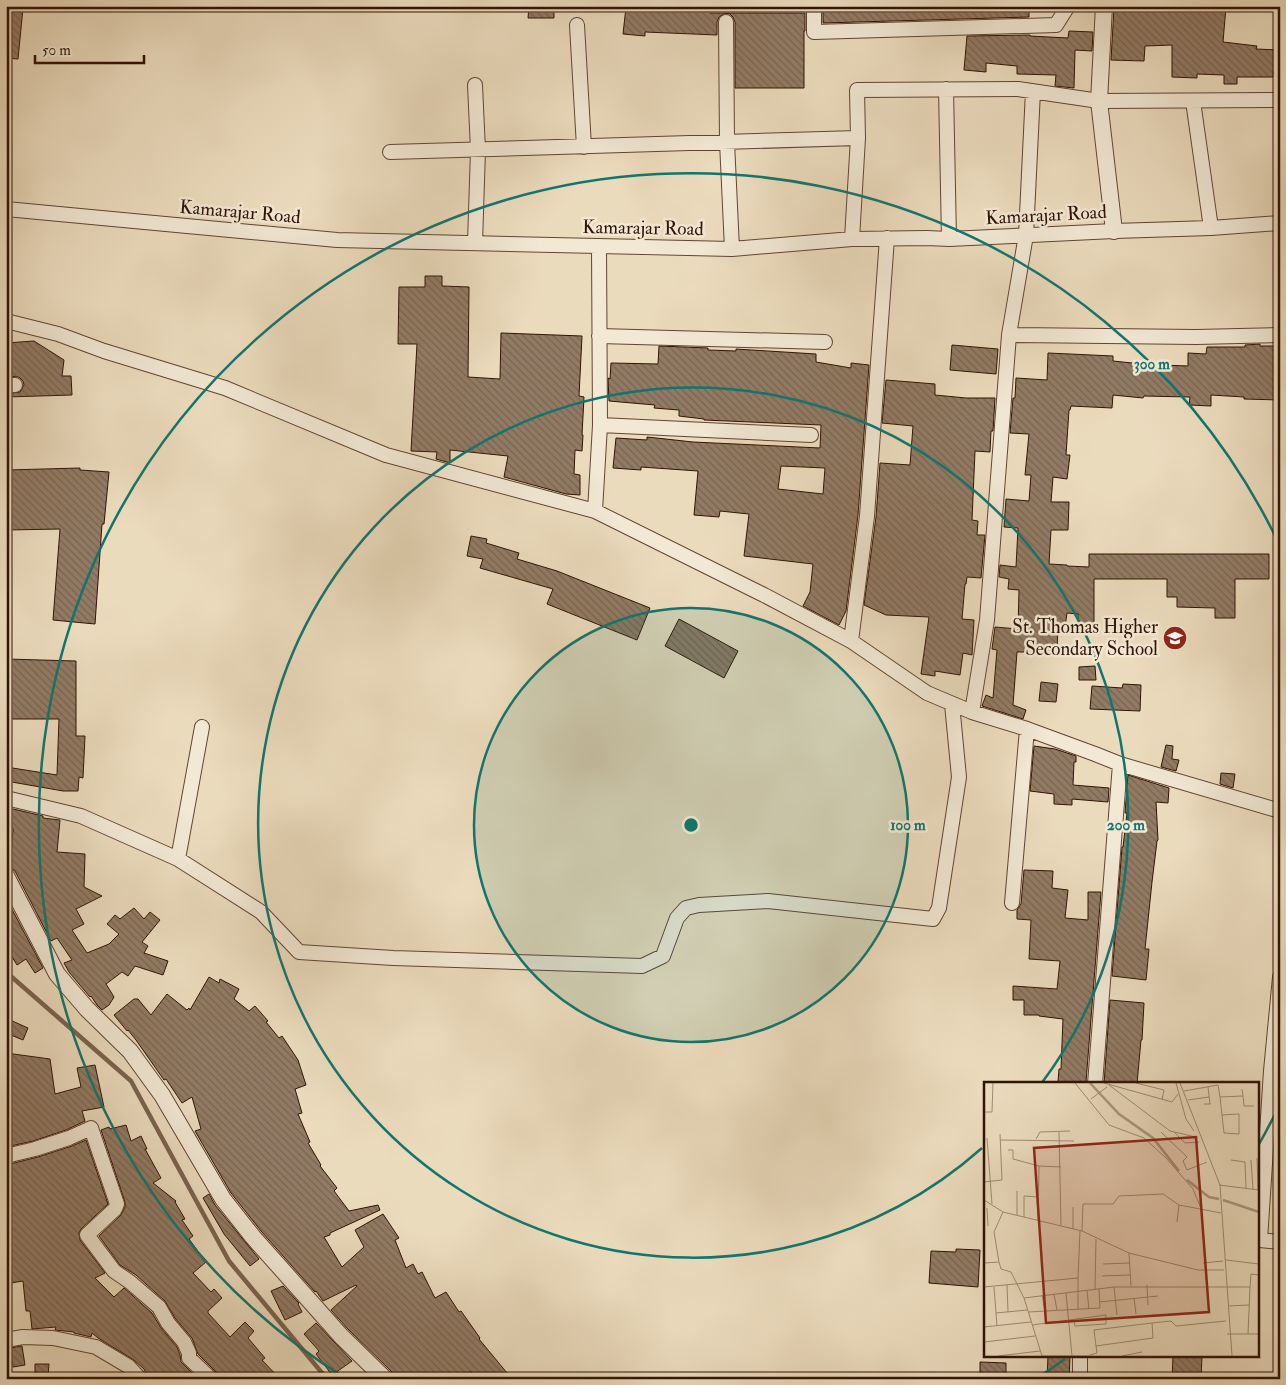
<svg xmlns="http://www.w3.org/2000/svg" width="1286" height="1385" viewBox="0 0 1286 1385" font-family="'IM FELL Double Pica',serif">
<defs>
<pattern id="building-back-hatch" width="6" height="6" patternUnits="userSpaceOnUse" patternTransform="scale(1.25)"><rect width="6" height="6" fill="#927b65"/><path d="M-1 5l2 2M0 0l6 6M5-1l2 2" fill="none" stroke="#786451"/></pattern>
</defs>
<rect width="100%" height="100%" fill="#ebdbbd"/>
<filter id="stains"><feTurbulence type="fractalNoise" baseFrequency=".004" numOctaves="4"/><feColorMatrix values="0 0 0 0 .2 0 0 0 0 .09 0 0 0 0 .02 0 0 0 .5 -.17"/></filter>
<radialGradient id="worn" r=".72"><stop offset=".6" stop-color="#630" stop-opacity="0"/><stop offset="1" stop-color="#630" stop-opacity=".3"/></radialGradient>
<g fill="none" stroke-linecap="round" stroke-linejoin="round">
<path stroke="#7b624e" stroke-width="4.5" d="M6,972L131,1081L229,1261L327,1379"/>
</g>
<path fill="url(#building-back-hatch)" stroke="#311305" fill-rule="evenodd" d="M6,6L23,8L18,59L6,58Z
M529,6H554V18H528Z
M823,6H1029V17L823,23Z
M1202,6L1226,7L1223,42L1257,46L1256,49L1280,50V71H1274L1273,77H1237V84H1224V75L1197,74V78L1172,77V45L1145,46L1144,61L1111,60L1114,8L1144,10V8L1169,7V8L1202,9Z
M626,7L649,10V7L710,10V13H805V31H804V88H735V22L733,17L730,14L725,13L719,17L717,22V35L645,32V36L623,34Z
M1069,31L1093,32L1092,51L1075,50L1074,88L1055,86L1056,75L1017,74V66L986,63V72L964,70L967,36L1030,35V36L1068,38Z
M425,276H442V286L469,287L468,377L500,379L501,333L582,336L579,396L584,397L582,435H583L582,451L575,450L574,474L580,475V495L566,494L504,477L508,456L450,450V463L436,459L437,452L411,451L417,344H398L399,287H425Z
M34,341L64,360L62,376H71L72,395L6,397V394L20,392L24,385L23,381L19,377L6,376V343Z
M1260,344V346H1280V400L1244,399V397L1211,395V406L1189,405L1190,397L1144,396L1143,398L1113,395L1112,408L1071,406L1070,410H1069L1066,455H1070L1067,479L1053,477L1051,502H1069L1068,530H1051L1049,564L1067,565V566L1089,567V554H1269V579H1235V618H1215V608L1177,607V597H1167V579H1094V626L1078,627V614L1067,613L1065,627H1058L1057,651L1025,649L1024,652H1017L1013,705L1026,710L1023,719L982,706L986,695L993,698L997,650L992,649L995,627L1018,629L1019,590L1008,589L1009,579L999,577L1000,565L1016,567L1018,528L1004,527L1006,499L1029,501L1031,475H1025L1029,434L1010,433L1013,398H1015L1016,378L1047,380L1048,353L1113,356V361L1161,366V365L1188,366V353L1206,354L1207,347H1245V345Z
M952,345L998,349L996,374L950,370Z
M659,346L708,348V350L736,351V349L816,354V362L851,368V363L869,365L858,515L846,611L839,625L803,606L810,592L813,564L744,556L749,514L720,511L719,517L694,515L698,471L641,467V470L613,468L616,438L647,440V437L693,442L820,448L821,425L704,420V419L679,416V410L654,408L655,405L609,401L608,378L610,379L611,363L658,364ZM781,466L825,468L823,494L778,489Z
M886,380L935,384V395L966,398H995L993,431H991L990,452L975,451L972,520L978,521L977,535H985L981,578L967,577L966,584H965L962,619L974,620L972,655L963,653L960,675L935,671V676L921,674L929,617L886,615L864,605L876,517L880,463L910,465L913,426L882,423Z
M80,468V470L109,472L104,524H102L95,624L53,620L60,529L6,530V470Z
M471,536L487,539L486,543L519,553L517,559L557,571L650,608L637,640L547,604L553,589L480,568L483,559L467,556Z
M679,619L738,651L724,678L665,646Z
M6,659L76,661V736H85L83,778L79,777L78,791H63L6,781V767L57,775L59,719H6Z
M1095,666L1096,680H1079V667Z
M1041,682L1058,684L1056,702L1039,701Z
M1123,684L1141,685L1140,711L1090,709L1092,686L1122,688Z
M1166,745L1173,746L1172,759L1179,760L1176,771L1161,767Z
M1034,746L1055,749L1076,756V762H1074L1073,785L1109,788L1108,802L1072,799V805L1054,804V794L1030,791Z
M1221,773L1235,774L1233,788L1220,784Z
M1128,775L1169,788L1168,803L1156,802L1158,840L1157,841L1152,882L1145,949H1149L1146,980L1112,976L1122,847H1123L1127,813H1125Z
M9,808L43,816V818L60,820L57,852L85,854L84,887L102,896L76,909L84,924L72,930L87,953L109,944L119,934L107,924L115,915L120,919L134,908L144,919L150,912L160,920L142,942L148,946L144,953L168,961L163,975L135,966L128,976L122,972L106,984L114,997L109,1005L102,1010L97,1005L91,996L90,997L69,972L64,963L72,960L57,938L51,941L15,871L9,867L8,858L11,857L13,829L12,827H6V814L8,815Z
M1024,870L1053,871L1052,888L1068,890L1065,918L1088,920V892H1101L1086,1082H1058L1059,1069H1061L1063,1019L1039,1016V1015H1024V1000H1013V986L1057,989L1060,961L1029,959L1031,920L1017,919V910L1021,904Z
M6,898L43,968L35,973L26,959L17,965L6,947Z
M209,977L219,983L220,979L239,989L234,999L249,1011L255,1006L268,1021L266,1022L279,1038L282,1036L298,1060L306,1085L295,1089L302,1113L298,1114L310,1142L308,1143L321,1165L320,1166L337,1188L334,1191L349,1211L378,1205L380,1210L330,1233V1235L324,1237L342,1267L364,1247L355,1230L383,1214L399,1238L395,1240L406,1268L413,1264L418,1274L422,1272L435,1298L446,1292L459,1312L461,1311L480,1338L479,1339L512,1379H476L470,1371L464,1379H395L392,1372L348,1329L331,1310L357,1286L356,1285L323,1301L316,1291L315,1292L261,1231L231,1193L195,1131L201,1129L192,1097L182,1103L166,1079L164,1080L136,1040L128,1030L127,1031L114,1015L134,999H138L151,1015L167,994L187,1010L189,1008L190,1010Z
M1110,1000L1144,1003L1142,1040H1141L1137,1084H1104Z
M10,1020L28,1028L23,1040L6,1033V1029Z
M6,1053L50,1059L55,1094L81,1087L77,1068L95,1065L104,1107L82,1111L85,1121L66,1130L33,1141L6,1147Z
M126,1125L131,1141L141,1136L147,1149H145L161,1178L153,1183L176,1201L175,1202L185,1219L182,1220L193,1236L189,1239L206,1262L193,1273L211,1292L214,1289L222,1298L208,1311V1313L230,1337L245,1322L254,1331L248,1338L265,1358L262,1360L280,1379H220L217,1373L198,1354L192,1338L175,1318L165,1301L136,1275L120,1265L99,1236L121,1215L125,1207V1202L101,1130L109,1127L110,1129Z
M86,1140L108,1204L81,1229L79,1233L80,1240L105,1273L95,1278L114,1297L124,1288L152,1313L161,1328L177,1347L180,1355L181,1362L198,1379H149L144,1369L134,1360L98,1338L92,1333L91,1337L74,1333V1332L55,1330L56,1327L32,1329L30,1311H26L23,1281L11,1283L6,1263V1260L12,1258L6,1232V1165L38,1157L72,1146Z
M209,1194L215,1205L259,1259L250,1266L224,1234L203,1198Z
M956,1249L980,1250L978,1287L929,1283L931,1251L956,1252Z
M283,1286L299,1303L298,1304L302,1312L285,1320L271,1291Z
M316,1323L352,1361L332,1375L316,1354L319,1351L304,1334Z
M22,1346L25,1365L13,1367L10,1348Z
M1048,1356H1070L1069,1379H1047Z
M1173,1356H1202L1201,1379H1172Z
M980,1362L1006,1363V1379H980Z
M35,1364H49L48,1376H35Z"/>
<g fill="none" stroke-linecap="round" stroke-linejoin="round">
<g stroke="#604533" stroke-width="16">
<path id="minor" d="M814,6V32L1056,25L1068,6
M726,22L727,142L732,249
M577,25L584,147
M475,85L478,150L475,243
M946,89L949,239
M1193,101L1211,228
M390,152L858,138
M6,209L337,240L732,249L852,239L927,238L949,239L1114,231L1211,228L1280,223
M852,239L858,138L857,90L1018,89L1099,101L1280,100
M6,321L58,334L104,351L225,388L386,455L595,511L764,595L851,641L927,693L972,712L1027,729L1095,754L1120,764L1280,811
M1009,335L1026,235L1033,91
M599,336L825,342
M6,385H15
M600,425L811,435
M595,511L600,425L599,246
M851,641L867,516L887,238
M972,712L987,620L1009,335L1196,337L1280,335
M202,727L178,859L261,912L299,952L393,958L642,966L663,956L677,918L686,908L699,905L768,901L933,919L939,908L959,777L952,704
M6,798L81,816L178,859
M1012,903L1027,729
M1280,977L1271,1071L1260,1240L1280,1242
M1095,1084L1120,764
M6,1156L35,1149L69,1138L91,1128L117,1204L115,1209L87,1235L114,1271L130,1282L159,1307L168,1323L184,1342L189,1353V1358L211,1379
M6,1340L23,1337L53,1338L96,1347L128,1366L140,1379
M1080,1379V1356"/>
</g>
<g stroke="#604533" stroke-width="18">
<path id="tertiary" d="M1104,6L1099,101L1114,231
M6,876L57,974L87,1009L130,1051L162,1095L223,1199L253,1237L341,1336L385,1379"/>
</g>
<use href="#minor" stroke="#f2e8d4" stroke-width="14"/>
<use href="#tertiary" stroke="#f2e8d4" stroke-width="16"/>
</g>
<circle cx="691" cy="825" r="217" fill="#0f766e" fill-opacity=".12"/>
<g fill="none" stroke="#0f766e" stroke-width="2.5">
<circle cx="691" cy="825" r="217"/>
<path d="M982 1148A435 435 0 1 1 1041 1084"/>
<path d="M1279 1106A652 652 0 0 1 1258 1146M1065 1359A652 652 0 0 1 1037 1378M345 1378A652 652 0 1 1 1279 544"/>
</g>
<defs>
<g id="school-disc" transform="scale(1.25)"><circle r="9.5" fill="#8f2418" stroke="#f2e8d4"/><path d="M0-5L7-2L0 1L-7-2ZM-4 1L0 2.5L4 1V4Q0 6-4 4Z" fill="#fff"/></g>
</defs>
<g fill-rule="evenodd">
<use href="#school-disc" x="1175" y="638"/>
</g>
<g text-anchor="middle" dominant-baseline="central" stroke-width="5" stroke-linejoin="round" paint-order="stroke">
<g font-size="19" fill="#311305" stroke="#f2e8d4">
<text transform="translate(240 212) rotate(5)">Kamarajar Road</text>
<text transform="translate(1046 215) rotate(-3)">Kamarajar Road</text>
<text transform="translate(643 228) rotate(1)">Kamarajar Road</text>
</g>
<g font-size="19" fill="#311305" stroke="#f2e8d4" text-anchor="end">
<text x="1158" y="627">St. Thomas Higher<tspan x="1158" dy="22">Secondary School</tspan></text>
</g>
</g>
<g transform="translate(984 1082)">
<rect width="275" height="275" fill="#ebdbbd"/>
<path fill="none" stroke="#ac977e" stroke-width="2.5" d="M106,1L135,32L169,56L195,89M203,98L225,115L235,117M239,118L275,130"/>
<path fill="none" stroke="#a18b73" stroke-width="1" d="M91,1L125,43L160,56L182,76L209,107L218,129M120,1L188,20L194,12M152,1L180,8L178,18M192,1L202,37L210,49M196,1L236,103L248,274M125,3L186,49L212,55M200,9L234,3L236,15L259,14L258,7M259,14L260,24H270M236,15L238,33L255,32V52L240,51L238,33M107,17L123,5M204,18L225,15M220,22H226L224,5M0,30H8L9,1M75,50L77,143M177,50L203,75L199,79L203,88L223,80M190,50L201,61L215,60M3,56L8,122M52,57L56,50L86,49M16,58L90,59M24,68H29V77L55,84L54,138M273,76L274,108M247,78L261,80L262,106M267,78L269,107M55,84L77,85M0,100L18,98L16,52M235,103L275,108M33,109V133M0,118L19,130L98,149L145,171L214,188H240M195,123L237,131M3,126L4,144M19,130L10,150L15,180L17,187L27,190L40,216L58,274H106M40,135V114L55,115M89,147V125M98,149L99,122H129L135,114L179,112L195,123L193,140M145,171L147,204M242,178L275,182M0,181L15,180M219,181L239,179M119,182L145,181M118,194L146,193M23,203L24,230M163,203L164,223M0,205L94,196L96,149M10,205L13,244M130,205L133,233M111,208L112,157M103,209L105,227M82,211L88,274M70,212L73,228M58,213L61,229M40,216L130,205H266L267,192L275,193M150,216L152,232M115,220L174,214M244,224L265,223M94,227V196M44,230L116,226L115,207M12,231L43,228M48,243L122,233V242L91,244L90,239M0,245L47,240M243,252H275M264,252L266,205M0,260L51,254M112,264L110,248L168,241M106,273L113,271L112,264L169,256L168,241L187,239L192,244L242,239M14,274L56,269M138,274L158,270"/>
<path fill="#8f2418" fill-opacity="0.15" stroke="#8f2418" stroke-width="2.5" d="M212,55L225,230L62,241L50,66Z"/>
<rect width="275" height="275" fill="none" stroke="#311305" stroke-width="2.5"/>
</g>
<circle cx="691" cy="825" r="8" fill="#0f766e" stroke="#f2e8d4" stroke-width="2.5"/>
<g font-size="15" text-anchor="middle" font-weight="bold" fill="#0f766e" stroke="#f2e8d4" stroke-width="5" stroke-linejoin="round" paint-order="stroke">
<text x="1152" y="369">300 m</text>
<text x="908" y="830">100 m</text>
<text x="1126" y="830">200 m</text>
</g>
<rect width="1286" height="1385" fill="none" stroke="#ebdbbd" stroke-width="25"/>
<rect x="8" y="8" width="1271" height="1370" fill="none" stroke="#311305" stroke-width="2.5"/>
<rect x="12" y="12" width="1261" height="1360" fill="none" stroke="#311305"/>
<path d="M35 55v8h109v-8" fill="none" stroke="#311305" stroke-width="2.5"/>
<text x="42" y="55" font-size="15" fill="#311305" stroke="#f2e8d4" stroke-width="4" paint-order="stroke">50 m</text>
<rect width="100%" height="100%" filter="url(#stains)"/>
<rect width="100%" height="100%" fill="url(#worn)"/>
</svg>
